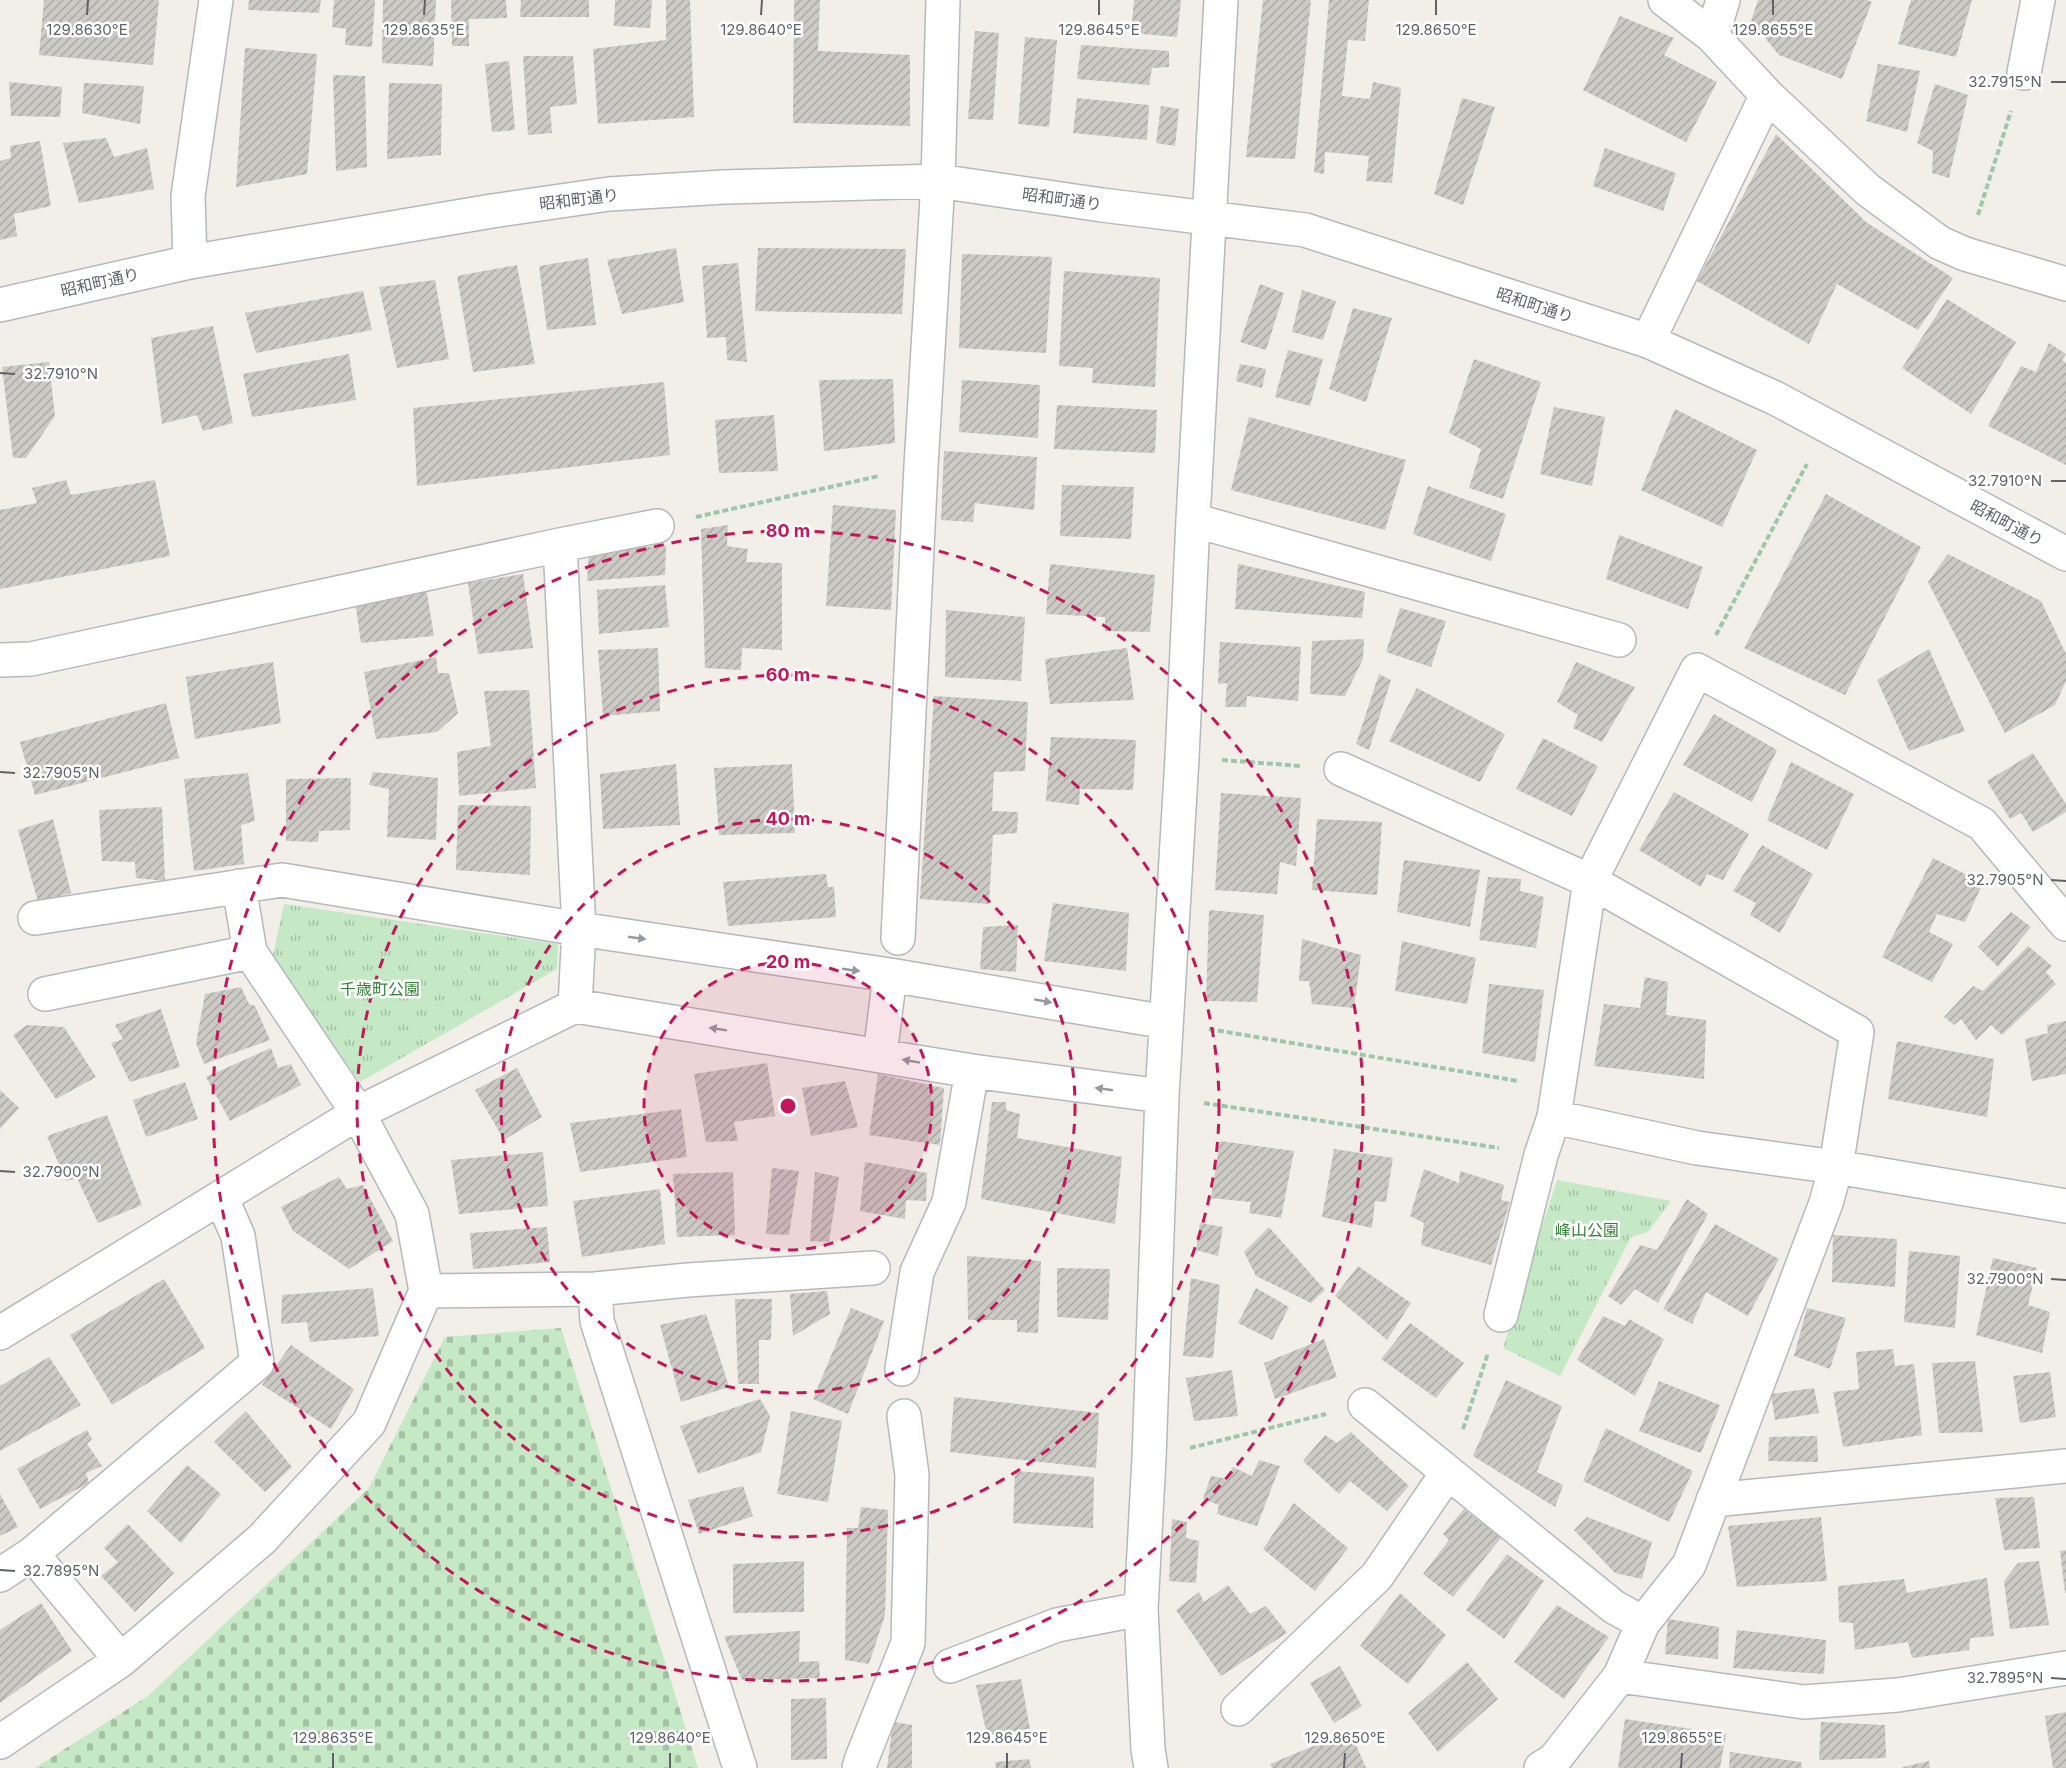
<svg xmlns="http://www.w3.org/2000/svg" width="2066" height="1768" viewBox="0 0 2066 1768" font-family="Inter,'Noto Sans JP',sans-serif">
<defs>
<pattern id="cemetery-stones" width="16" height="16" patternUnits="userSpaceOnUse" patternTransform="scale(1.5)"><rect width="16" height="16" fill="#c5e8c5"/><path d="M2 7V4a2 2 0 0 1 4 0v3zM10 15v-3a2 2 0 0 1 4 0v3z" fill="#a3c0a4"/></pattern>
<pattern id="park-tufts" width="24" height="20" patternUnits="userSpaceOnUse" patternTransform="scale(1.5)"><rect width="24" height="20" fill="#c5e8c5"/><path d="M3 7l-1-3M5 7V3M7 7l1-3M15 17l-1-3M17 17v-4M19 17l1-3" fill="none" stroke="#a3c0a4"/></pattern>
<pattern id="building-hatch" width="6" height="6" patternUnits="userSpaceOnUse" patternTransform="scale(1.5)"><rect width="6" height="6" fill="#cccac5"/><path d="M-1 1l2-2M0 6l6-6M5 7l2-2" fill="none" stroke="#a9a8a4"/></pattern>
</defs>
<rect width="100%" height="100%" fill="#f1efe8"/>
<path fill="url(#cemetery-stones)" d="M561,1328L698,1768H35L148,1696L369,1488L445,1337Z"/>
<path fill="url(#park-tufts)" d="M284,904L558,944L557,969L360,1082L272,960Z
M1557,1180L1671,1201L1648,1232L1631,1237L1560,1376L1503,1348Z"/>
<path fill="url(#building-hatch)" d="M44,0H159L153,65L39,55Z
M249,0H321L319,13L248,10Z
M334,0H375L372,47L345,45L346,29L332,27Z
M383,0H436L433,66L382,63Z
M451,0H506L507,18L469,19V46H452Z
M521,0H589V17H520Z
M615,0H652L650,28L614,26Z
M666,0H690L694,117L598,124L593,49L666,40Z
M794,0H820L818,51L910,55V126L793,123Z
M1134,0H1181L1177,37L1131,33Z
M1263,0H1311L1295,159L1246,157Z
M1329,0H1369L1365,41L1348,40L1342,96L1370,99L1373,82L1401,88L1392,183L1366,181L1369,156L1325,152L1324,174L1314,172Z
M1758,0H1867L1872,2L1842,79L1779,55L1751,21Z
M1911,0H1972L1956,57L1898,44Z
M1620,16L1674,38L1664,55L1717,82L1686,142L1583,90Z
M975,31L999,33L993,120L968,119Z
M1025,37L1057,40L1049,127L1018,124Z
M1081,45L1169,51V67L1152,68L1149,85L1077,79Z
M245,48L317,54L307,174L236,187Z
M523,56H573L577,104L550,107L552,133L528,135Z
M509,61L515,130L492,132L485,64Z
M1878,64L1920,71L1907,132L1866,121Z
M333,75L365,76L367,167L336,171Z
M9,82L62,87L60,117L11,116Z
M84,83L144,86L140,124L82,113Z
M389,83L442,84L441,155L387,159Z
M1935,84L1968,95L1949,178L1932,173L1933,151L1917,143Z
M1077,98L1149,105L1147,140L1073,133Z
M1462,98L1495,107L1463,205L1434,194Z
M1161,106L1179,109L1175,146L1156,143Z
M1776,134L1866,222L1953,278L1918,330L1837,284L1809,344L1697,281Z
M106,138L114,157L147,148L154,189L79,203L63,143Z
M40,141L51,206L14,214L17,236L0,240V161L11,158L10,146Z
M1605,148L1676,173L1663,211L1593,186Z
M676,248L684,302L622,314L607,260Z
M758,248L906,249L902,314L755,311Z
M962,254L1052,257L1046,353L959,348Z
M588,258L596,325L547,330L539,266Z
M738,263L747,362L727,360L726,337L707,338L702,266Z
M517,265L535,364L473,372L457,276Z
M1064,271L1160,278L1155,387L1092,383L1093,368L1059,366Z
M435,280L449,359L397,368L379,287Z
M1260,284L1284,293L1266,350L1240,342Z
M1302,290L1336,301L1323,340L1292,332Z
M363,291L372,330L256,353L245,313Z
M1947,299L2016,342L1971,414L1902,368Z
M1353,308L1392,318L1366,402L1329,389Z
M213,326L233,423L203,431L197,415L162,424L151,338Z
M2049,343L2066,354L2062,360L2066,363V465L1988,426L2021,366L2036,372Z
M1288,350L1323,359L1310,406L1275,397Z
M349,354L356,400L252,417L243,374Z
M1474,359L1541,382L1503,499L1469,488L1481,449L1449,433Z
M49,362L55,416L26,458H13L2,367Z
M1240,364L1266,369L1262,388L1236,381Z
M893,379L895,443L824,451L819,380Z
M962,380L1040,385L1038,438L959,432Z
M664,382L670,455L417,486L413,408Z
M1057,405L1157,410L1155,453L1054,449Z
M1554,407L1605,417L1592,486L1540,474Z
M1675,409L1757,450L1722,527L1641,490Z
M774,415L778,471L719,473L715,420Z
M1249,417L1406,460L1385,530L1231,490Z
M944,451L1037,457L1034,510L975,503L973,522L941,520Z
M66,480L71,495L155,480L170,556L0,589V510L37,503L32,488Z
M1062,485L1134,487L1131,539L1060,536Z
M1428,486L1506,514L1491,561L1413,534Z
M1826,494L1921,547L1845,695L1744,648Z
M833,505L896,510L891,610L826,606Z
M728,525L727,546L748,549L746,562L782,563V650L742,648L741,670L705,668L701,529Z
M1619,535L1703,567L1688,609L1606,579Z
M666,546L665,575L587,581L589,550Z
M1948,554L2041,601L2066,654V681L2055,705L2005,733L1928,582Z
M1050,564L1155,575L1150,632L1105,631V617L1046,614Z
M1238,564L1365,592L1362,618L1235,609Z
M523,574L533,648L478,654L468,583Z
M665,585L669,627L599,634L597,590Z
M426,587L434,636L361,643L355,601Z
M1400,608L1446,621L1431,667L1386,652Z
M946,610L1025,617L1021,681L945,677Z
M1364,639L1363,659L1345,696L1310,694L1312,641Z
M1220,642L1301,647L1298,701L1247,696L1246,707H1225L1227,683L1218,684Z
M658,648L660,711L603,716L598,650Z
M1127,648L1134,700L1050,704L1045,659Z
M1929,649L1965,731L1909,751L1877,680Z
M436,657L438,673H449L458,713L437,732L376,739L364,672Z
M273,662L281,723L195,739L186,677Z
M1576,662L1635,687L1602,742L1573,728L1578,715L1557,702Z
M1379,674L1391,680L1369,750L1356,744Z
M1417,688L1505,734L1480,782L1389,741Z
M529,690L536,788L459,796L457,752L491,746L484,691Z
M934,696L1028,702L1025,771L994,772L992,811L1018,812L1017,833L993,835L989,904L920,899Z
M166,703L179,758L35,795L20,742Z
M1714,714L1777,750L1752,802L1683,765Z
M1051,737L1136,740L1133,790L1080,789L1079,805L1046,801Z
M1543,738L1598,766L1572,816L1516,789Z
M2033,753L2066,804V812L2033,832L2021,813L2010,819L1987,781Z
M1791,762L1854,794L1827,850L1767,820Z
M676,764L680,825L603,829L600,774Z
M792,764L795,833L719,835L714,768Z
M373,772L438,778L436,840L387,837L389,789L369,785Z
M248,773L255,821L241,825L244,864L194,871L184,779Z
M351,778L350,830L319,831L318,842L286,841V779Z
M1674,792L1749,834L1723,880L1707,874L1701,887L1639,850Z
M1221,793L1301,798L1296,866L1280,862L1277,894L1215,890Z
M458,805L531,806L530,875L456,870Z
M162,807L165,881L136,878L135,862L102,861L99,810Z
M53,819L71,893L38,902L18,830Z
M1317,819L1382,822L1377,895L1312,890Z
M1762,845L1813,874L1780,933L1750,915L1756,903L1733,891Z
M1933,858L1983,883L1965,922L1937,914L1929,932L1953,944L1932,982L1882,957Z
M1404,860L1480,870L1470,927L1397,912Z
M826,874L828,887H834L836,917L728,926L723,882Z
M1488,877L1521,879L1520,891L1544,897L1536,948L1479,940Z
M1053,903L1129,913L1126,971L1044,961Z
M1209,910L1264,915L1257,1002L1206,1001Z
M2011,912L2031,927L1998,967L1978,947Z
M1018,925L1016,972L980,969L983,927Z
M1302,939L1361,955L1354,1008L1312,1004L1309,981H1299Z
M1402,941L1476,958L1467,1004L1395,991Z
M2028,946L2052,966L2046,972L2056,984L2002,1035L1991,1025L1976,1040L1961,1019L1954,1025L1944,1017L1973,986L1983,991Z
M1645,977L1668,982L1666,1015L1706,1020L1704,1079L1594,1066L1604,1004L1640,1008Z
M1489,984L1544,990L1535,1062L1482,1053Z
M241,987L249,1004L255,1006L270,1040L204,1064L196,1043L205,994Z
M161,1009L180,1067L130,1082L111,1043L123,1039L115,1025Z
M2066,1021V1074L2032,1081L2025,1039L2048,1033L2047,1025Z
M27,1025L64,1027L96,1077L56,1099L13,1035Z
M1897,1041L1994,1059L1987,1117L1888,1099Z
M271,1048L278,1068L291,1064L301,1085L230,1121L206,1077Z
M767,1063L775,1116L734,1122L738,1141L706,1142L694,1074Z
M517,1068L542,1117L504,1140L475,1090Z
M878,1074L944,1088L940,1145L869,1135Z
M845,1081L858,1127L811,1136L802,1088Z
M185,1082L198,1119L146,1137L133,1100Z
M0,1090L19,1108L0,1129Z
M992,1102H1006V1110L1020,1114L1017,1138L1122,1157L1115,1224L981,1199Z
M681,1109L687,1157L580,1172L570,1123Z
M107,1115L142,1205L98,1223L77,1178L66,1181L47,1136Z
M1220,1141L1294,1151L1281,1218L1249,1213L1251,1202L1211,1198Z
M1334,1149L1393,1158L1386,1202L1375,1201L1372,1228L1322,1217Z
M543,1152L548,1206L459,1214L451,1160Z
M865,1162L927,1173L926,1201L906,1200L905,1219L860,1211Z
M772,1168L799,1171L789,1235L766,1234Z
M1424,1169L1459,1183L1460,1171L1504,1185L1501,1200L1510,1202L1491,1265L1421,1245L1424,1223L1410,1216Z
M733,1172L735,1235L677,1237L673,1174Z
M815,1172L839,1177L829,1242L810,1241Z
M339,1177L347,1189L363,1185L393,1241L349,1269L293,1231L281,1207Z
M660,1189L665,1244L582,1257L573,1201Z
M1687,1199L1708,1214L1658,1303L1635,1289L1621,1305L1608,1296L1640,1245L1657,1250Z
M1200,1223L1223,1227L1218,1256L1196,1250Z
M1715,1224L1779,1259L1748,1316L1706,1292L1692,1324L1663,1309Z
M547,1227L550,1262L473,1269L470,1233Z
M1269,1227L1325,1290L1311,1303L1256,1276L1244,1252Z
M1833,1235L1897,1239L1895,1287L1832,1282Z
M1909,1251L1960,1256L1955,1328L1904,1322Z
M967,1256L1041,1261L1038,1333L1017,1332V1320H968Z
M1993,1258L2037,1268L2028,1305L2050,1312L2042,1353L1976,1335Z
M1358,1266L1411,1303L1387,1340L1335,1296Z
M1057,1268L1110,1269L1108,1320L1057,1317Z
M1191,1278L1220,1285L1213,1358L1183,1356Z
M164,1279L205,1348L112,1405L70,1335Z
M373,1288L379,1336L310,1342L307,1322L281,1324L282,1295Z
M1256,1288L1289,1307L1272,1340L1238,1323Z
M827,1291L830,1314L793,1336L790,1294Z
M735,1299H772L771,1340H759V1384H738Z
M851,1308L884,1321L848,1414L813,1399Z
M1807,1308L1846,1318L1830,1369L1794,1356Z
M706,1314L729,1387L681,1402L660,1325Z
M1603,1316L1625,1326L1629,1319L1664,1339L1635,1396L1577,1360Z
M1410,1323L1464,1363L1436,1398L1381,1359Z
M1324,1339L1337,1377L1275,1399L1264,1363Z
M291,1345L354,1389L331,1429L262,1385Z
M1893,1349L1895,1366L1914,1364L1922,1435L1843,1447L1833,1392L1859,1389L1856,1352Z
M49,1357L81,1405L0,1451V1386Z
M1975,1361L1983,1432L1939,1433L1932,1363Z
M1232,1370L1238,1416L1194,1421L1186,1378Z
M2050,1372L2056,1417L2020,1423L2013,1376Z
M1506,1380L1562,1406L1537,1472L1563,1485L1555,1507L1473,1456Z
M1659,1381L1720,1405L1701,1453L1639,1431Z
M1814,1388L1819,1413L1775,1420L1771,1394Z
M954,1397L1099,1413L1096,1468L950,1452Z
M760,1399L770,1416L761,1452L698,1474L680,1426Z
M246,1411L292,1467L265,1492L214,1442Z
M791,1411L842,1421L828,1502L777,1494Z
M1606,1428L1693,1471L1669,1522L1583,1481Z
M87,1430L92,1439L87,1444L102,1466L86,1473L89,1483L40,1509L17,1469Z
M1351,1432L1409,1486L1387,1511L1350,1481L1339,1494L1303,1461L1325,1435L1337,1443Z
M1817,1436L1818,1462L1768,1461L1769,1437Z
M1259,1460L1280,1466L1257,1526L1217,1514L1219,1505L1203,1499L1211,1476L1227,1479L1233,1467L1252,1476Z
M187,1465L221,1494L181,1543L147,1511Z
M1015,1471L1094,1477L1093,1528L1013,1523Z
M743,1486L753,1516L699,1534L688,1500Z
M0,1494L18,1527L0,1536Z
M2034,1497L2040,1548L2004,1550L1995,1498Z
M1294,1503L1348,1548L1315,1591L1263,1549Z
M861,1507L888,1510L885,1615L869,1664L845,1660L847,1528H858Z
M1464,1509L1501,1538L1453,1597L1423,1574L1449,1540L1443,1534Z
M1587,1517L1652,1542L1642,1579L1615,1573L1574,1530Z
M1821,1517L1827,1581L1737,1587L1728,1526Z
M1172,1519L1187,1522L1186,1538L1199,1541L1196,1583L1169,1581Z
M128,1524L174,1573L135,1612L101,1576L118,1562L104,1548Z
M2066,1550V1593H2065L2060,1551Z
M1507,1554L1544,1581L1504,1639L1466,1610Z
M804,1561V1612L733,1613V1564Z
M2039,1561L2049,1625L2010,1629L2004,1581L2018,1563Z
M1987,1578L1994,1636L1970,1638L1969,1650L1912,1658L1908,1642L1855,1650L1853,1623L1839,1622L1838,1586L1904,1579L1907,1593Z
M1228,1585L1250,1614L1266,1606L1287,1633L1221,1676L1176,1610L1199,1592L1204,1602Z
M1400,1593L1446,1635L1408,1684L1360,1646Z
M41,1603L72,1651L0,1703V1630Z
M1557,1605L1609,1637L1564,1699L1514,1662Z
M1668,1619L1719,1627L1718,1659L1665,1654Z
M1737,1630L1826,1640L1824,1674L1733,1668Z
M800,1631L799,1662L819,1661L820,1678L742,1680L724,1636Z
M1467,1662L1498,1699L1438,1752L1408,1713Z
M1340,1666L1362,1706L1334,1723L1310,1683Z
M1021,1679L1030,1729L987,1735L976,1685Z
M826,1698L827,1759L791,1760V1699Z
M2066,1712V1768H2053L2045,1716Z
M1625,1719L1726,1734L1720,1768H1618Z
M893,1722L912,1725V1768H887Z
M1821,1722L1885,1725L1886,1758L1819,1760Z
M1350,1731L1366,1768H1272L1270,1764Z
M1730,1752L1801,1762L1802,1768H1729Z
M1029,1759L1031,1768H996L995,1762Z
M1929,1761L1930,1768H1903V1767Z"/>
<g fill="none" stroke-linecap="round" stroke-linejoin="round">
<g stroke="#b5b8bc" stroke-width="36">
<path id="minor" d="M1665,0L1712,36L1767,95L1868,190L1940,243L1965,254L2066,284
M1712,36L1723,0
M2024,73L2038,0
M190,262L188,196L216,0
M0,305L190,262L492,211L609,194L724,187L938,181L1102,205L1305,230L1648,341L1775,398L2066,554
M1648,341L1767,95
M1193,520L1619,640
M560,545L579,929L575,1006
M0,660L31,659L560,545L657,526
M1341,769L1590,881L1857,1032L1836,1167L1826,1203L1689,1565L1643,1623L1620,1676L1554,1760L1541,1768
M239,886L250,952L358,1113L412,1214L426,1291
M35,918L282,880L579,929L890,975L1166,1022
M898,938L921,466L938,181L943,0
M45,994L250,952
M880,1055L890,975
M1554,1117L1697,1148L1836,1167L2066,1206
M595,1289L597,1321L740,1768
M1501,1315L1541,1155L1554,1117L1590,881L1697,670L1982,824L2066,924
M0,1333L358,1113L575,1006L972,1071L1162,1096
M902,1369L917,1272L949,1202L972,1071
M1365,1405L1614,1607L1643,1623
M1713,1500L2066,1466
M32,1554L121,1660
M0,1575L32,1554L257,1363L238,1236L221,1197
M950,1666L1057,1625L1141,1609
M1620,1676L1804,1702L1898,1695L2066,1668
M1238,1709L1377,1576L1448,1472
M0,1742L121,1660L262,1539L369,1423L426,1291L595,1289L688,1280L873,1268
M859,1768L862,1758L908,1643L912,1475L904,1416
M1151,1768L1148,1749L1141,1609L1149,1458L1162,1096L1182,758L1193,520L1221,0"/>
</g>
<path stroke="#9cc7a9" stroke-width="4" stroke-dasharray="6 3" stroke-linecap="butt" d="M1978,215L2011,111
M696,517L879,476
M1716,635L1807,464
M1222,760L1301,766
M1209,1029L1518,1081
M1204,1103L1499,1148
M1463,1429L1488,1353
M1190,1448L1326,1414"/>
<use href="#minor" stroke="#fff" stroke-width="33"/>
</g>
<defs><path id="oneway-solid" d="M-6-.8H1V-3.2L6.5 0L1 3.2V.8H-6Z" transform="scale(1.5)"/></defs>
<g fill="#979a9d">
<use href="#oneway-solid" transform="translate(637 938) rotate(8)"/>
<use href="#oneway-solid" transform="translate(851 970) rotate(8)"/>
<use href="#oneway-solid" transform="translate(1043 1001) rotate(10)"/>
<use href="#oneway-solid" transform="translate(718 1029) rotate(-171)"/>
<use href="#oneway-solid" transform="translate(911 1061) rotate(-170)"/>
<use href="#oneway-solid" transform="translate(1104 1089) rotate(-172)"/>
</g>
<path fill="none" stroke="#5f6368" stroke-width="2" d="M87,15L88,0M424,15L425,0M761,15L762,0M1099,15V0M1436,15V0M1773,15V0M2051,82H2066M0,373L15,374M2051,481H2066M0,772L15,773M2051,880L2066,881M0,1171L15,1172M2051,1279L2066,1280M0,1570L15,1571M2051,1678L2066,1679M333,1768V1753M670,1768V1753M1007,1768V1753M1344,1768L1345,1753M1681,1768L1682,1753"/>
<circle cx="788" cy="1106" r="144" fill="#c2185b" fill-opacity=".12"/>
<g fill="none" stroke="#c2185b" stroke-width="3" stroke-dasharray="10 8">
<circle cx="788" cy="1106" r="144"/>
<circle cx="788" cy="1106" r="287"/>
<circle cx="788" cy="1106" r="431"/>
<circle cx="788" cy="1106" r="575"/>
</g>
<g text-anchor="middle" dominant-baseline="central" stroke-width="5" stroke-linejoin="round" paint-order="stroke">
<g font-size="16" fill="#5f6368" stroke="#fff">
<text transform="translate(579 199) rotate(-7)">昭和町通り</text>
<text transform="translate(1062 199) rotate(8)">昭和町通り</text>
<text transform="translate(100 282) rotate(-13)">昭和町通り</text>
<text transform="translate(1535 305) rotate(18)">昭和町通り</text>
<text transform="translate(2007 523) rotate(28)">昭和町通り</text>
</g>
<g font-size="16" fill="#348238" stroke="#fff">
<text x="380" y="989">千歳町公園</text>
<text x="1587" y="1230">峰山公園</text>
</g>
</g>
<g font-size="15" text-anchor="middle" fill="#5f6368" stroke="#fff" stroke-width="5" stroke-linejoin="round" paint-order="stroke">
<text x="87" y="35">129.8630°E</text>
<text x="424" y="35">129.8635°E</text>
<text x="761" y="35">129.8640°E</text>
<text x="1099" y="35">129.8645°E</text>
<text x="1436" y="35">129.8650°E</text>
<text x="1773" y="35">129.8655°E</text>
<text x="2005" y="87">32.7915°N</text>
<text x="61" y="379">32.7910°N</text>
<text x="2005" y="486">32.7910°N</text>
<text x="61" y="778">32.7905°N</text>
<text x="2005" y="885">32.7905°N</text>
<text x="61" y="1177">32.7900°N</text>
<text x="2005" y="1284">32.7900°N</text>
<text x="61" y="1576">32.7895°N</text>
<text x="2005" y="1683">32.7895°N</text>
<text x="333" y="1743">129.8635°E</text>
<text x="670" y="1743">129.8640°E</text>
<text x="1007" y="1743">129.8645°E</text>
<text x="1345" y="1743">129.8650°E</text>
<text x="1682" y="1743">129.8655°E</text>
</g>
<circle cx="788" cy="1106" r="9" fill="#c2185b" stroke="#fff" stroke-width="3"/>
<g font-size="18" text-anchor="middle" font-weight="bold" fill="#c2185b" stroke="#fff" stroke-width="5" stroke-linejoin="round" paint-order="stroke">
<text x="788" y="537">80 m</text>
<text x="788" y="681">60 m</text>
<text x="788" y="825">40 m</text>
<text x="788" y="968">20 m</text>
</g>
</svg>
